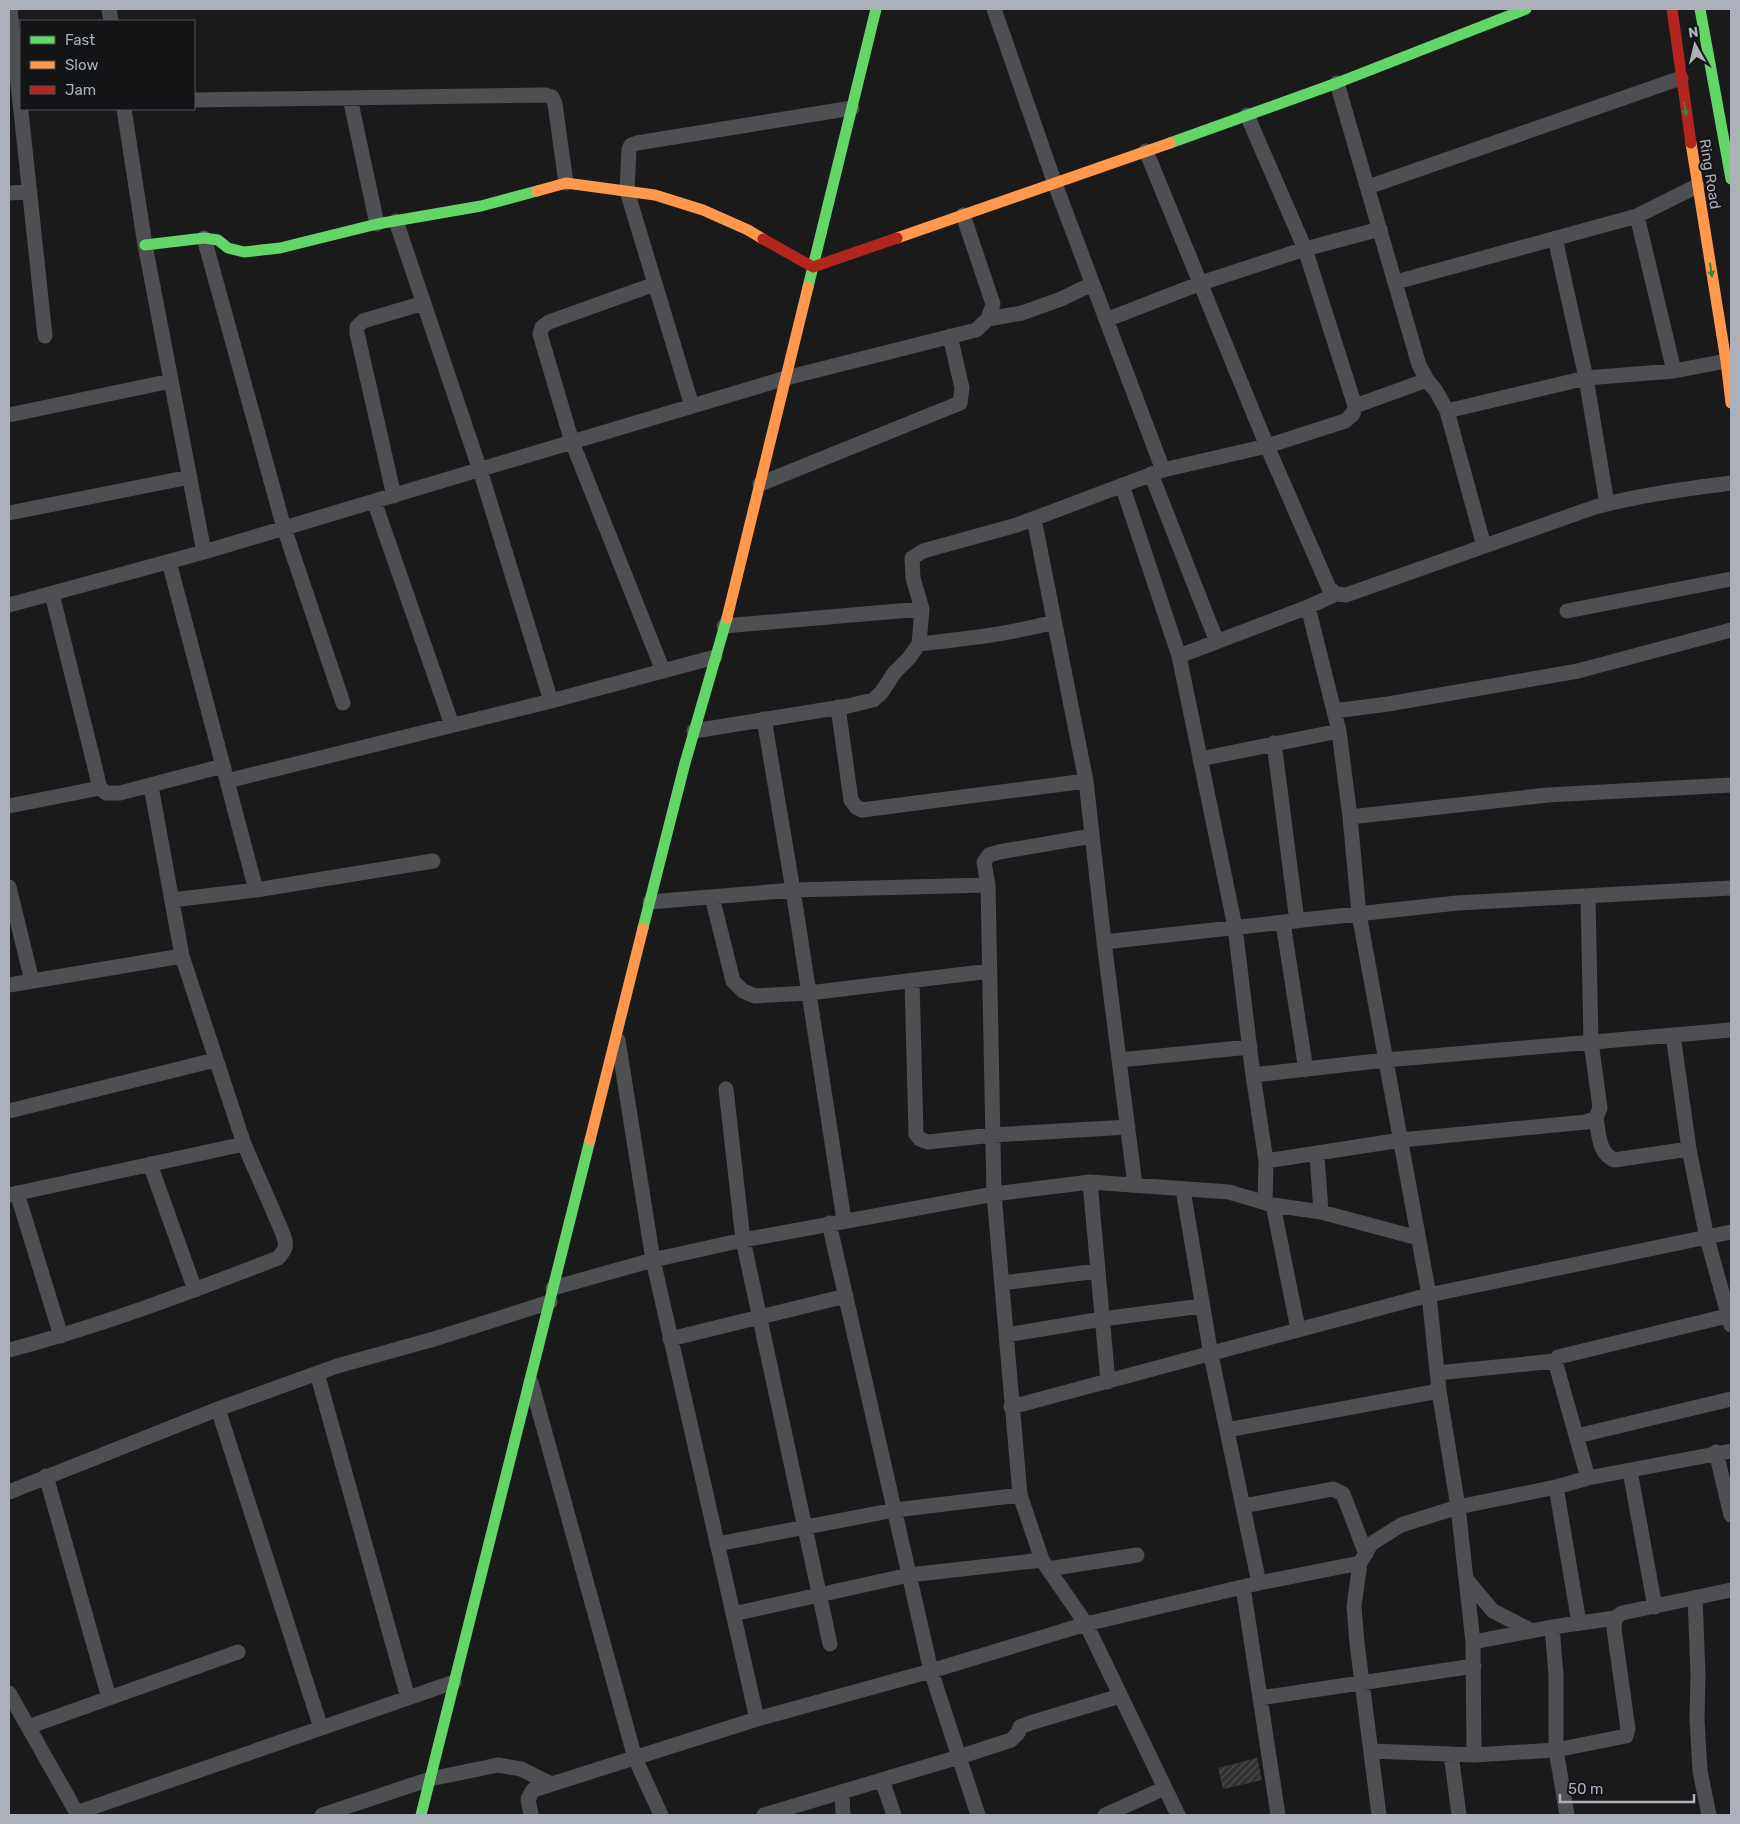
<svg xmlns="http://www.w3.org/2000/svg" width="1740" height="1824" viewBox="0 0 1740 1824" font-family="Rubik,sans-serif">
<defs>
<pattern id="building-hatch" width="6" height="6" patternUnits="userSpaceOnUse" patternTransform="scale(1.25)"><rect width="6" height="6" fill="#323232"/><path d="M-1 1l2-2M0 6l6-6M5 7l2-2" fill="none" stroke="#4d4d4e"/></pattern>
</defs>
<rect width="100%" height="100%" fill="#1a1a1a"/>
<path fill="url(#building-hatch)" d="M1257,1758L1262,1780L1223,1789L1218,1768Z"/>
<g fill="none" stroke-linecap="round" stroke-linejoin="round">
<path stroke="#4d4f53" stroke-width="15" d="M10,9L45,336
M109,9L111,21
M994,9L1055,184L1163,470
M1337,83L1419,365L1427,380L1436,391L1447,411L1484,546
M350,98L377,224
M194,100L546,95L552,97L555,104L566,183
M124,109L145,245L204,552
M1146,151L1267,446L1329,588L1336,594
M1368,187L1681,78
M9,193L30,192
M1637,216L1674,371
M396,221L480,470L551,701
M204,238L284,528L343,703
M1555,238L1586,378L1607,504
M1396,282L1637,216L1697,186
M655,284L549,322L542,327L540,334L572,442L663,671
M988,319L1022,313L1061,299L1092,284
M1106,320L1201,283L1305,249L1380,229
M692,406L627,191L629,149L631,145L637,143L852,108
M1355,406L1427,380
M1447,411L1586,378L1674,371L1726,361
M9,415L171,381
M1151,474L1217,642
M760,484L960,403L962,388L950,336
M1122,485L1179,656L1235,927L1253,1075L1266,1161L1265,1203
M394,496L357,333V327L363,321L424,303
M374,501L452,725
M9,513L190,477
M1034,519L1086,781L1104,942L1135,1185
M169,562L256,890
M52,594L100,788L106,793H120L223,766
M9,605L204,552L786,378L976,330L988,319L993,304L963,215
M1308,607L1339,731L1350,817L1359,914L1429,1295L1439,1391L1458,1507L1473,1642L1474,1755
M1567,611L1731,579
M724,626L922,609
M919,644C965,639 1010,634 1054,622
M1179,656L1308,607L1336,594L1346,595L1595,507C1640,495 1685,489 1731,483
M838,707L851,800L856,807L862,810L1086,781
M1334,711L1388,704L1578,671L1731,630
M764,719L793,890L844,1220
M694,731L848,706L873,700L881,693L895,672L909,658L919,644L922,609L913,578L912,558L923,551L1017,525L1163,470L1267,446L1345,421L1353,414L1355,406L1305,249L1247,115
M1274,743L1297,921
M1200,759L1339,731
M227,781L551,701L715,657
M9,806L100,788
M1350,817L1548,795L1731,785
M1092,836L999,852L989,855L984,862L988,885L994,1194L1020,1495L1042,1560L1086,1624L1178,1815
M9,887L32,981
M712,897L733,981L743,991L755,996L809,993L990,971
M172,900L256,890L433,861
M650,902L793,890L988,885
M1283,923L1306,1070
M1104,942L1457,903L1731,888
M912,980L916,1134L920,1139L928,1142L993,1135L1128,1127
M9,985L182,956
M1673,1035L1689,1149L1707,1238L1731,1325
M618,1040L653,1260L757,1719
M1119,1060L1250,1047
M1253,1075L1386,1060L1731,1030
M726,1089L743,1240L830,1644
M9,1111L215,1060
M1596,1118C1599,1134 1598,1152 1614,1160L1689,1149
M1317,1155L1321,1212
M1266,1161L1401,1140L1586,1122L1596,1118L1600,1108L1591,1042L1588,896
M150,1164L195,1290
M1090,1182L1108,1382
M1183,1190L1211,1355L1259,1583
M17,1193L61,1336
M9,1195L244,1144
M1273,1205L1298,1329
M829,1223L931,1671L978,1815
M1002,1283L1098,1271
M553,1288L653,1260L743,1240L994,1194L1090,1182L1229,1192L1273,1205L1321,1212L1418,1238
M1006,1335L1102,1319L1202,1306
M670,1339L846,1296
M9,1350C101,1326 190,1292 278,1258C289,1246 286,1243 281,1229L244,1144L182,956L151,786
M317,1373L408,1698
M1437,1373L1555,1361
M531,1382L635,1758L661,1815
M1011,1407L1429,1295L1731,1232
M218,1409L321,1728
M1227,1430L1439,1391
M1577,1436L1731,1399
M1716,1452L1731,1515
M1630,1471L1655,1607
M46,1476L109,1698
M1588,1478L1555,1361L1558,1357L1731,1315
M1556,1487L1579,1623
M9,1492L218,1409L337,1366L434,1339L550,1302
M1243,1506L1333,1489L1343,1494L1366,1554
M717,1544L895,1510L1020,1495
M1048,1569L1137,1555
M1466,1579L1493,1611L1532,1631
M1243,1587L1278,1815
M1695,1598L1698,1674L1697,1719L1700,1771L1709,1815
M733,1614L909,1575L1042,1560
M1552,1627L1556,1675V1750L1567,1815
M1473,1642L1552,1627L1615,1618
M9,1693L78,1815
M1260,1698L1474,1666
M28,1727L238,1652
M1371,1751L1474,1755L1556,1750L1626,1736L1628,1729L1614,1629L1615,1618L1622,1613L1731,1590
M1451,1754L1459,1815
M882,1780L894,1815
M842,1792L843,1815
M76,1813L454,1682
M322,1815L430,1779L498,1765L521,1769L551,1784
M531,1815L528,1799L533,1790L757,1719L931,1671L1086,1624L1259,1583L1360,1563
M764,1815L959,1757L1011,1740L1018,1733L1020,1727L1030,1723L1120,1696
M1105,1815L1165,1788
M1379,1815L1357,1643L1354,1606L1360,1563L1371,1544L1401,1525L1458,1507L1556,1487L1588,1478L1731,1451"/>
<path stroke="#63d668" stroke-width="11" d="M1700,9L1731,179
M1170,143L1337,83L1526,9
M145,245L204,238L218,240L228,248L244,252L280,248L377,224L481,206L537,191
M808,287L876,9
M643,928L685,763L727,618
M421,1815L590,1140"/>
<path stroke="#ff974d" stroke-width="11" d="M1691,143L1726,361L1731,403
M537,191L566,183L655,195L703,210L748,230L763,239
M897,238L1170,143
M727,618L808,287
M590,1140L643,928"/>
<path stroke="#b3261e" stroke-width="11" d="M1672,9L1691,143
M763,239L813,267L897,238"/>
</g>
<defs><path id="oneway-solid" d="M-6-.8H1V-3.2L6.5 0L1 3.2V.8H-6Z" transform="scale(1.25)"/></defs>
<g fill="#3f7f43">
<use href="#oneway-solid" transform="translate(1685 109) rotate(82)"/>
<use href="#oneway-solid" transform="translate(1711 270) rotate(81)"/>
</g>
<g text-anchor="middle" dominant-baseline="central" stroke-width="4" stroke-linejoin="round" paint-order="stroke">
<g font-size="15" fill="#abb0bb" stroke="#131416">
<text transform="translate(1710 174) rotate(81)">Ring Road</text>
</g>
</g>
<rect width="1740" height="1824" fill="none" stroke="#abb0bb" stroke-width="20"/>
<rect x="20" y="20" width="175" height="90" fill="#131416" stroke="#505258"/>
<rect x="30" y="36" width="25" height="8" fill="#63d668" stroke="#505258"/>
<text x="65" y="45" font-size="15" fill="#abb0bb">Fast</text>
<rect x="30" y="61" width="25" height="8" fill="#ff974d" stroke="#505258"/>
<text x="65" y="70" font-size="15" fill="#abb0bb">Slow</text>
<rect x="30" y="86" width="25" height="8" fill="#b3261e" stroke="#505258"/>
<text x="65" y="95" font-size="15" fill="#abb0bb">Jam</text>
<g transform="translate(1695 45) rotate(352)" stroke="#131416" stroke-width="4" paint-order="stroke">
<path d="M0-4L9 19L0 12L-9 19Z" fill="#abb0bb"/>
<text y="-8" font-size="14" font-weight="bold" text-anchor="middle" fill="#abb0bb">N</text>
</g>
<path d="M1560 1794v8h134v-8" fill="none" stroke="#abb0bb" stroke-width="2.5"/>
<text x="1568" y="1794" font-size="15" fill="#abb0bb" stroke="#131416" stroke-width="4" paint-order="stroke">50 m</text>
</svg>
